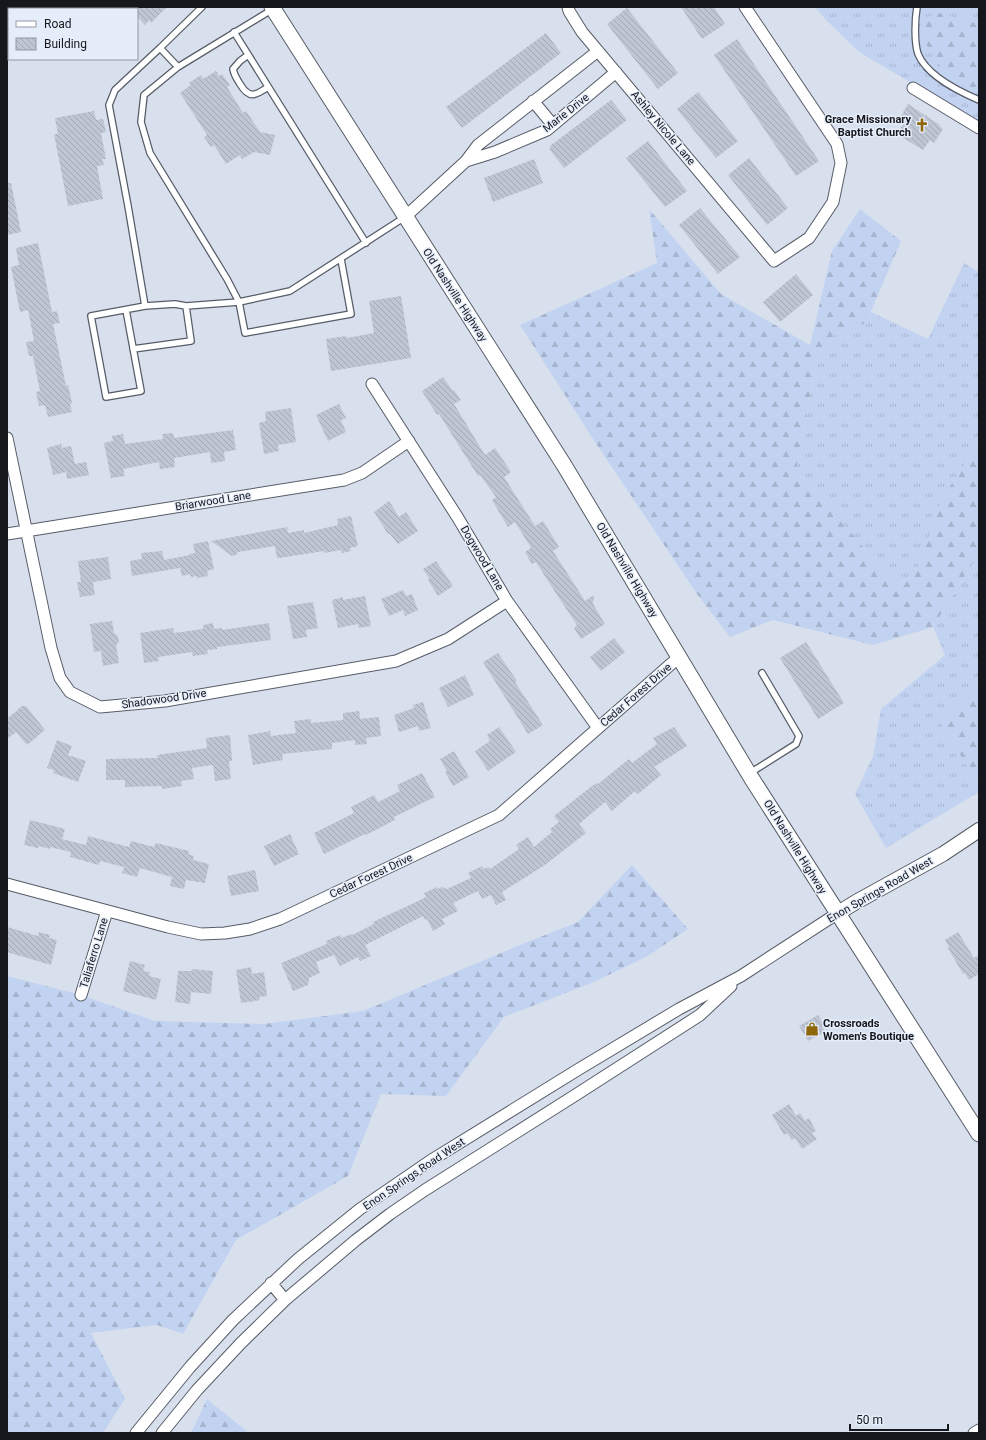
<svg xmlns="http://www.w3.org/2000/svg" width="986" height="1440" viewBox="0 0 986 1440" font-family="Roboto,sans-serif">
<defs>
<pattern id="grass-tufts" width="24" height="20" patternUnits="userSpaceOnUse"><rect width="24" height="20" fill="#c2d3f1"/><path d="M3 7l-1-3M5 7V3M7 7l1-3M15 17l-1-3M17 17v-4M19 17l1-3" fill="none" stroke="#a6b4ce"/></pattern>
<pattern id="forest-firs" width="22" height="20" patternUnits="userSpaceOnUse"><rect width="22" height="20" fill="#c2d3f1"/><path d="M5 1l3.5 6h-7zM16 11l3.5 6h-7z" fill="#a6b4ce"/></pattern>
<pattern id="building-back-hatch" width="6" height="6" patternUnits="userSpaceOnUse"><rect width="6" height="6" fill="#bfc6d3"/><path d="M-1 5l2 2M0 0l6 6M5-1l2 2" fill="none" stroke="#a3a9b5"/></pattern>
</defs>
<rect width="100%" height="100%" fill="#d9e0ed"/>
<path fill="url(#grass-tufts)" d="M815,7H979V123L859,52L826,20Z
M964,263L979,272V444L944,495L918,568L898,587L796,470L816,363L837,333L866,323L871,312L928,339Z
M979,553V684L941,723L979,786V792L886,848L855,794L873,756L881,709L945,655L933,627Z"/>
<path fill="url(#forest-firs)" d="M940,13L974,23H979V91C956,91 928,55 923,35C922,30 925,22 926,17Z
M649,209L721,294L810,345L832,251L860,209L901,241L866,323L837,333L816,363L796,470L898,587L918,568L944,495L979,444V553L933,627L873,645L773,620L730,637L697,594L595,442L520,325L657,263Z
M979,684V786L941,723Z
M632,865L688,929L646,957L596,981L504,1017L446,1096L381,1094L348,1176L236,1240L183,1334L157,1325L91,1333L125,1399L103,1433H7V976L81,995L155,1021L264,1024L363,1011L520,945L578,922Z
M207,1399L249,1433H191Z"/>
<path fill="url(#building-back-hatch)" d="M137,7H167L151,23L149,20L145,25L137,16Z
M681,7H714L725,24L702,39Z
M627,8L678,73L658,89L607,24Z
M546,33L561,53L462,128L446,107Z
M737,39L819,161L796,176L714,55Z
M216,71L219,76L222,74L230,85L227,87L243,113L246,111L260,132L275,135L270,155L254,152L242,159L240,155L226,164L214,145L211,147L204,137L207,135L180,93L191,85L189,83L201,75L203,79Z
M698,92L738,141L716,158L677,109Z
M611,100L627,120L564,168L550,150V146Z
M908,104L940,125L939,126L943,129L934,143L930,140L923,150L897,134L903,124L898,121Z
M94,111L96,120L103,119L106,132L101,133L106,159H102L104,165L97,166L103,199L68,206L54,134H58L55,118Z
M648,141L687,191L665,207L626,158Z
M749,158L788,208L767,225L728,175Z
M534,159L543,183L493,202L484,178Z
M7,183H11L21,232L7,235Z
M700,208L740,257L718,274L679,225Z
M38,243L52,312L57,311L60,323L53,324L66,386L68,385L72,403L70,404L72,412L48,417L45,405L39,406L36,392L40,391L34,362L33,356H29L26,342L34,341L28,310L20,312L11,267L19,265L16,248Z
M796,274L813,295L780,322L763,302Z
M401,296L411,358L331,371L326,339L346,336L347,338L374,333L369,301Z
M443,377L453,391L454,390L461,400L454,404L485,455L495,448L511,472L504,477L535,526L543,521L559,547L553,551L585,601L594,595L593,604L605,624L581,639L574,628L577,625L559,598L536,562L532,564L525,552L531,548L515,522L508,527L492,500L496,497L480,475L478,476L439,414L437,415L422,391Z
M339,404L346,418L341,420L346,432L328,441L316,415Z
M291,408L296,442L278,445L279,451L264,454L259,423L266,421L265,412Z
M233,430L236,450L224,452L225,461L211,463L210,452L174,458L175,467L160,469L159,462L123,469L125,476L111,478L104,443L113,441L112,436L123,434L125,444L163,439L162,434L173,433L174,438Z
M61,444L62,448L71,446L75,464L86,462L89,475L67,479L66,472L53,475L47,448Z
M389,501L399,517L406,512L418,531L398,544L389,533L388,534L374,512Z
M351,516L358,546L350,548L351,551L342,553L341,550L325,553L324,551L279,558H277L275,546L238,552L236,555L232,556L211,541L287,527L288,533L304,530V533L338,525L337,519Z
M208,541L214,569L207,571L208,576L197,578V576L191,577L190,574L182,576L180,568L132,576L130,561L142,559L141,553L162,551L164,560L190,555L189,554L195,553L193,544Z
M108,557L111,579L93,582L95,595L80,597L77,582H81L78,561Z
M436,561L453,586L438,596L428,580L429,578L423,569Z
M403,590L406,596L412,594L418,610L405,616L403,610L389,616L381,599Z
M365,596L371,626L359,628L358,624L338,628L332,600L343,597V600Z
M313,602L318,628L306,630L307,637L293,639L287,606Z
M112,621L114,633L118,636L119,642L116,645L119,663L103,666L101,651L94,652L90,624Z
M213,623L214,629L222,628V630L269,623L271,640L217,647V649L207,650L208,654L193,656L192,652L158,657L159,661L144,663L140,633L173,628L174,633L203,629V625Z
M614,638L625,652L601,671L590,657Z
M806,642L844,703L818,719L780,658Z
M498,653L517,681L515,682L543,725L528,734L483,662Z
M465,675L474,695L448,707L439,688Z
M423,702L431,728L419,731L418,726L399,732L394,715L414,708L413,705Z
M22,706H26L45,730L27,745L16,732L7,739V719Z
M359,711L360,719L379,717L381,736L366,738L367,744L355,745V740L332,743V749L282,754L283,760L253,765L248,735L270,731L271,736L296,733L294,721L311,719V723L343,720V713Z
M499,727L516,752L488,771L475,751L490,741L487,735Z
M674,727L687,746L654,767L661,775L638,794L635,791L612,811L605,802L579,824L586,833L545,865L502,892L506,900L496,905L491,895L482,899L478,891L453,903L458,911L442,919L445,924L433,931L427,919L425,920L423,916L365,945L371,956L360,961L358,957L340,966L334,955L316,962L320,973L309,978L308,985L293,991L281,963L327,944L326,941L340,935L342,938L351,934L352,935L374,924L373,922L416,902L426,897L424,893L437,887L438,889L442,887L447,889L471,878L468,873L482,866L483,869L489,867L490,869L519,849L516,845L528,837L534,847L552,832L550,829L559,822L554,816L592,786L597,783L598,784L629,759L632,763L657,744L653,738Z
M230,735L232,761H229L231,779L215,781L213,765L192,768L194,779L181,781L182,786L162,789V786L125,787V780H106V759L158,758L157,755L207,748L206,738Z
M57,740L72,746L68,755L86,761L78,782L53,773L54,770L47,768Z
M454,751L469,777L453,786L445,772L447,771L440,759Z
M422,773L435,797L394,817L395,820L366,835L365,834L324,854L314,833L354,813L351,807L374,795L378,802L400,791L397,785Z
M30,820L65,829L62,839L86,845L88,836L129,847L131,841L154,847L156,843L189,851L188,854L194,856L193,860L209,864L205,883L186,880L184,889L170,886L172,877L140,868L137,877L122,873L124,867L100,861L99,865L70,857L71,852L50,847V849L39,846L38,848L24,845Z
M290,834L299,854L274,866L264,846Z
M255,870L259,891L231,896L227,876Z
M7,927L38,936L39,932L50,935L49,938L57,940L51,965L7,952Z
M958,932L974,958L979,955V974L969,980L965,973L963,974L948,948L949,947L945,940Z
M130,961L145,965L143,971L150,972L149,976L161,979L156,1000L123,991Z
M251,967L252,974L264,972L267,996L259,997L260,1000L241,1003L236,970Z
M192,969L213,971L211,994L191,992L190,1004L175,1002L178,971H192Z
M818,1015L824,1025L822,1026L825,1032L808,1041L799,1026Z
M789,1104L796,1116L800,1113L805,1121L809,1118L816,1131L812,1133L817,1139L802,1149L795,1138L792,1140L787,1133L784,1135L772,1115Z"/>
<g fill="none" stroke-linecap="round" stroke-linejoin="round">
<g stroke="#565c67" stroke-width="8">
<path id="service" d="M917,7C915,19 914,42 918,54C927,76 958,91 979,100
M273,9L178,67L144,95L141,122L150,153L227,279L239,302L290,291L405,217
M234,32L366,243
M160,48L202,7
M248,55L240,61L233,69C234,75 237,79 240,84C249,99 255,96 268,87
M178,67L160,48L115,90L109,105L128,206L145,306L175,304L186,306L239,302L245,333L351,314L341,259
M126,310L141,391L106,397L91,316L145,306
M133,349L191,341L186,306
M750,773L796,744L799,736L762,673"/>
</g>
<g stroke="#565c67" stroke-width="13">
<path id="minor" d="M568,7L569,11L582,32L774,261L809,238L833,202L841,163L837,144L745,7
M913,88L979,128
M533,101L553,125
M466,161L495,152L547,130L616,72
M405,217L466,161L478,145L598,51
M372,384L458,518L507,601L598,728
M7,438L51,648L60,678L70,692L100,707L165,701L396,661L448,639L507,601
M7,534L344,480L362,473L409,441
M7,884L168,927L201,934L225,933L250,929L280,919L499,815L679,657
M81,995L107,911
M271,1283L285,1300
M136,1433L190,1367L233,1320L298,1259L360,1209L430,1161L579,1069L679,1009L741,976L838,913
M162,1433L197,1390L241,1343L285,1300L356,1240L390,1214L425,1190L574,1096L700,1015L731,986
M974,1433L979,1430"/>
</g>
<g stroke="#565c67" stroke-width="16">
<path id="tertiary" d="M838,913L856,902L943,854L979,830"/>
</g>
<g stroke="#565c67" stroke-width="17">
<path id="secondary" d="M272,7L564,465L752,779L979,1134"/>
</g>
<use href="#service" stroke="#fff" stroke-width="5.5"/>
<use href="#minor" stroke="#fff" stroke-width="11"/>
<use href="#tertiary" stroke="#fff" stroke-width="14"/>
<use href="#secondary" stroke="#fff" stroke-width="15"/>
</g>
<defs>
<g id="church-bare" transform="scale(1.08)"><path d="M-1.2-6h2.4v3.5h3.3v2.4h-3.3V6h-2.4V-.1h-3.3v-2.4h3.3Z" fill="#8e670b" stroke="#e6edfa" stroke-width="2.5" paint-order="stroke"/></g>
<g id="shop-bare" transform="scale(1.08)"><path d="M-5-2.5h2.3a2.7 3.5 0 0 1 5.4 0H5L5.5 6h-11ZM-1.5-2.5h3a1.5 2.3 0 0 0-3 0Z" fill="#8e670b" stroke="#e6edfa" stroke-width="2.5" paint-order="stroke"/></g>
</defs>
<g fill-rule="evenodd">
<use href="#church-bare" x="922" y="125"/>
<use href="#shop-bare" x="812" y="1029"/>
</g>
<g text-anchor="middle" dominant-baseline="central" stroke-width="3" stroke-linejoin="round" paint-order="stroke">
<g font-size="11" fill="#15171c" stroke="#e6edfa">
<text transform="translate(566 113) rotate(-38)">Marie Drive</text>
<text transform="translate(663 128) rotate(50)">Ashley Nicole Lane</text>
<text transform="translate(455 295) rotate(57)">Old Nashville Highway</text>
<text transform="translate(213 501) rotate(-9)">Briarwood Lane</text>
<text transform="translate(482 558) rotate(59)">Dogwood Lane</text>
<text transform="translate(627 570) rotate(59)">Old Nashville Highway</text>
<text transform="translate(636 695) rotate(-41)">Cedar Forest Drive</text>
<text transform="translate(164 699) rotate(-8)">Shadowood Drive</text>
<text transform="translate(795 847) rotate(58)">Old Nashville Highway</text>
<text transform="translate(371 876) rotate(-25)">Cedar Forest Drive</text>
<text transform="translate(880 890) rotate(-30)">Enon Springs Road West</text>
<text transform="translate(94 953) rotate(-73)">Taliaferro Lane</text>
<text transform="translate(414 1174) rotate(-34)">Enon Springs Road West</text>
</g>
<g font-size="11" font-weight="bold" fill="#15171c" stroke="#e6edfa" text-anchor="end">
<text x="911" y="119">Grace Missionary<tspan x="911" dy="13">Baptist Church</tspan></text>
<text x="823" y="1023" text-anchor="start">Crossroads<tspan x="823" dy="13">Women's Boutique</tspan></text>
</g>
</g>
<rect width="986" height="1440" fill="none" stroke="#15171c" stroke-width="16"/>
<rect x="8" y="8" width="130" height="52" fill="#e6edfa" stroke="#9297a1"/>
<rect x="16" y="21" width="20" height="6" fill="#ffffff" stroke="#9297a1"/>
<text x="44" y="28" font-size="12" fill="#15171c">Road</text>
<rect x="16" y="38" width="20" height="12" fill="url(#building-back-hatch)" stroke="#9297a1"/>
<text x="44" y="48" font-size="12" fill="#15171c">Building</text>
<path d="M850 1424v6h98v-6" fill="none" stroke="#15171c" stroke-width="2"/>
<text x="856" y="1424" font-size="12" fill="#15171c" stroke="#e6edfa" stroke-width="3" paint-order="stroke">50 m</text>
</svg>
